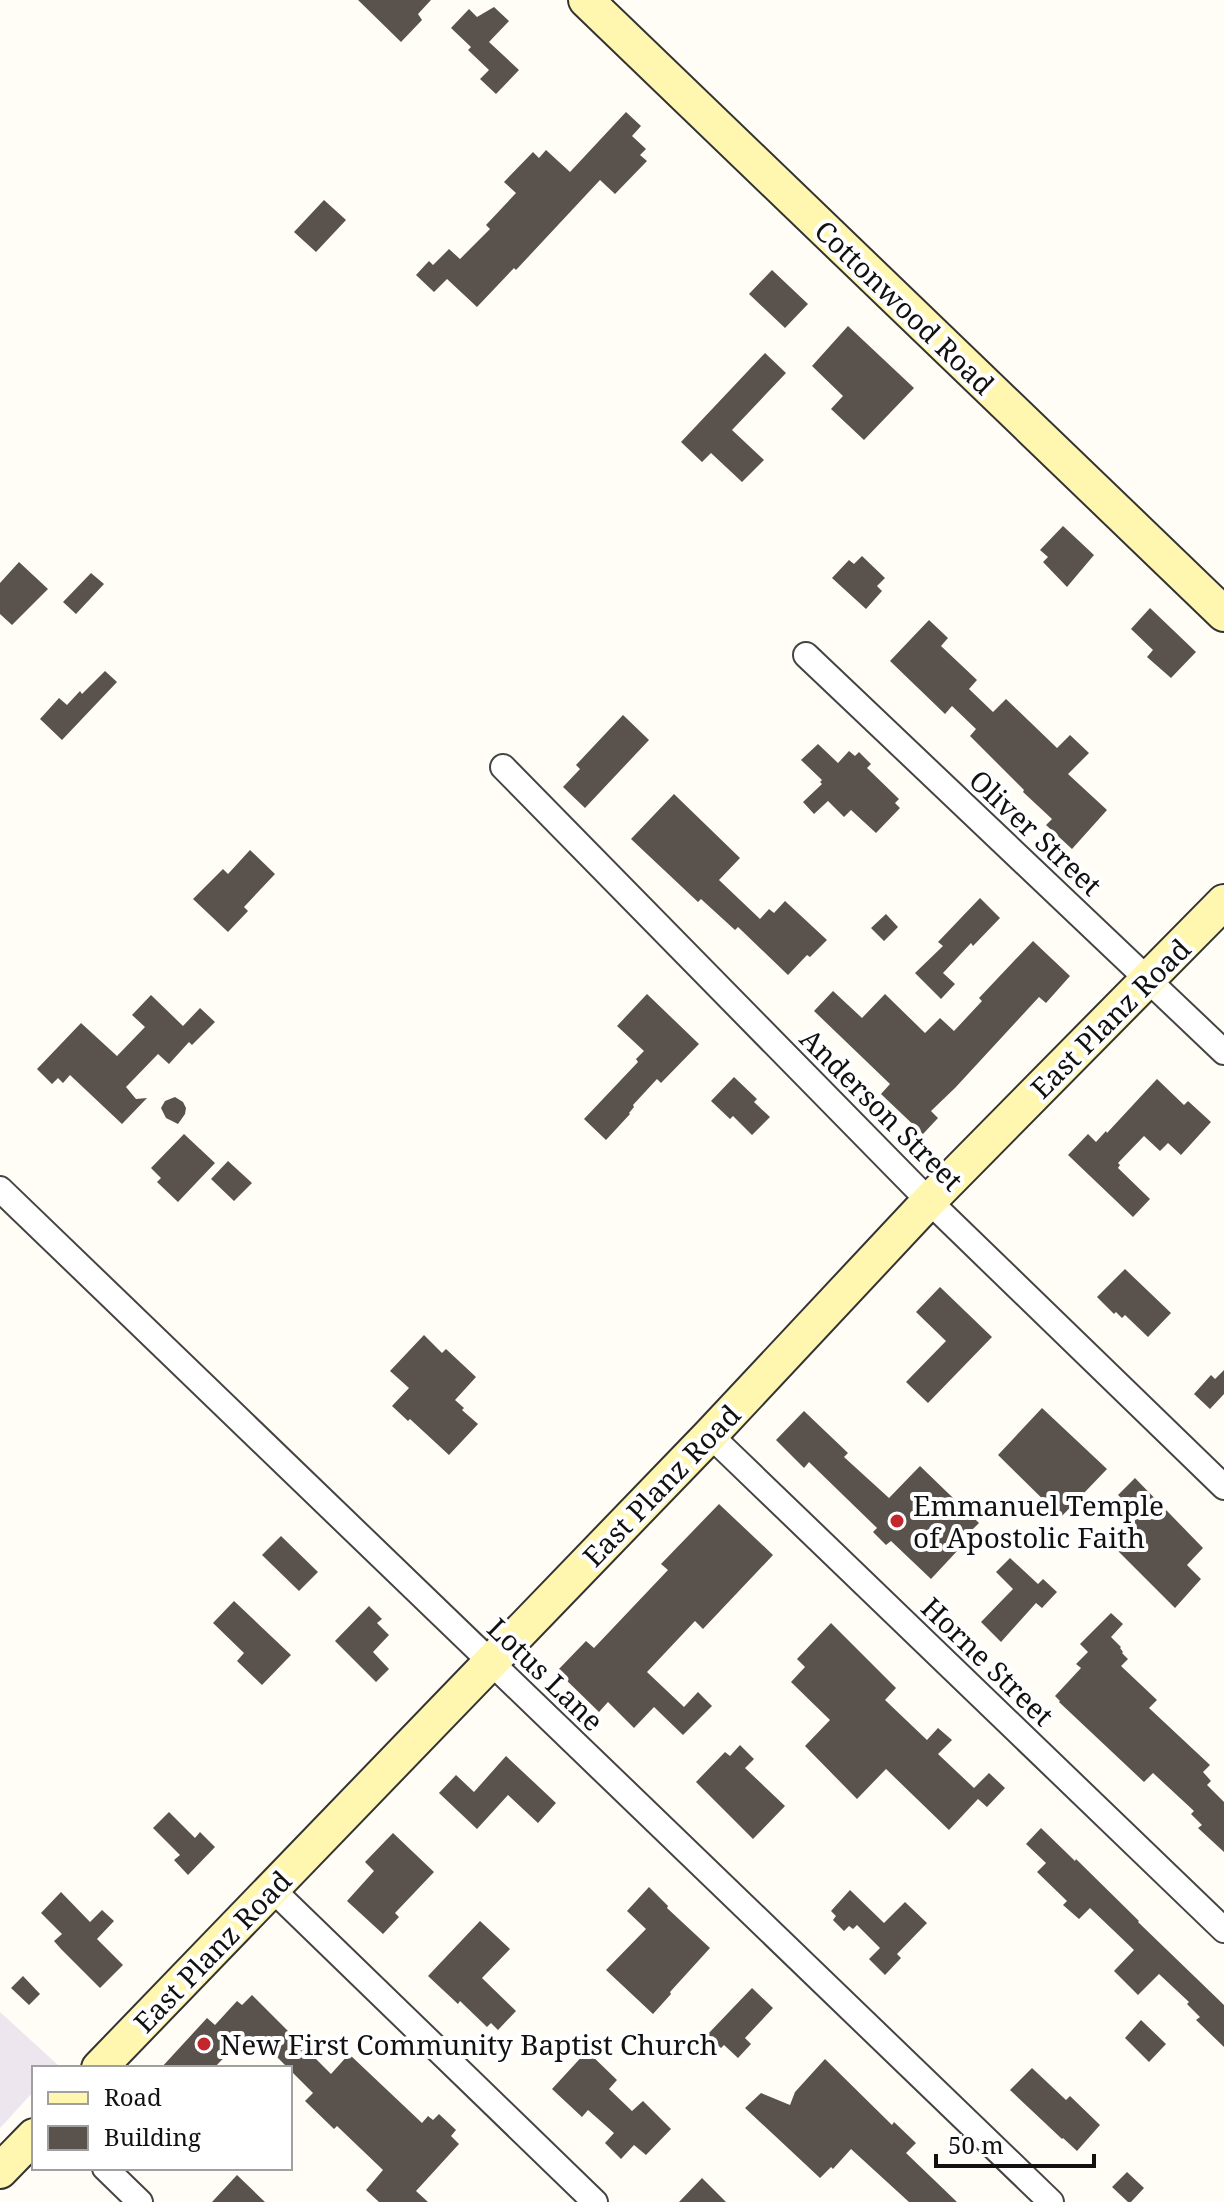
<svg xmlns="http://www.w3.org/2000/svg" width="1224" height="2202" viewBox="0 0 1224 2202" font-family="'Noto Serif',serif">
<rect width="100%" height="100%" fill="#fffdf5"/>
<path fill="#eee6ef" d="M0,2012L58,2065L55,2068H34V2091L0,2128Z"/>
<path fill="#5a524d" d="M358,0H431L418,14L422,20L401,42Z
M494,7L509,21L489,42L519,70L496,94L480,79L489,70L468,50L471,47L451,28L469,9L477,17Z
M626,112L641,126L632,136L646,149L640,155L647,161L615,194L600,180L516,270L514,268L477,307L447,279L434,292L416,275L429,261L433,265L449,249L460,259L490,229L486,225L516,193L504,182L533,152L539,158L546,150L570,172Z
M324,200L346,220L316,252L294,232Z
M772,270L808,304L785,328L749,294Z
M848,326L914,388L864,440L831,409L843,396L812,366Z
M765,353L786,373L732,430L764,460L742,482L711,453L702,462L681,442Z
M1063,526L1094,555L1067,587L1043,562L1048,557L1040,550Z
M862,556L885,578L877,586L882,591L866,609L832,578L849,560L854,564Z
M19,562L48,589L12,625L0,614V583Z
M91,573L104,584L76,614L63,602Z
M1150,608L1196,652L1171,678L1147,657L1153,650L1131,629Z
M929,620L948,638L941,646L977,680L969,689L993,712L1006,699L1057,748L1070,735L1089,753L1068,774L1107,810L1072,849L1046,825L1052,819L1023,792L1024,790L970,736L976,729L952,706L945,714L890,661Z
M105,671L117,682L62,740L40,719L59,698L67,705L80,691L82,694Z
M623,715L649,740L585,808L563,787L580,769L576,765Z
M818,744L838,763L849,751L855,756L859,752L871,764L867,768L899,799L895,803L900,808L876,833L851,810L844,817L828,801L814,814L803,802L822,784L820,782L822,780L801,760Z
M674,794L740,858L719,880L760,919L769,909L774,913L785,901L827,940L810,957L807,955L788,975L738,927L735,930L701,899L698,902L631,839Z
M250,850L275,874L244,907L248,911L228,932L193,899L223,869L228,874Z
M980,898L1000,918L973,946L971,943L943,973L955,984L941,999L915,973L943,946L938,942Z
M886,914L898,927L884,941L871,928Z
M1033,941L1070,976L1046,1003L1039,997L955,1088L931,1111L938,1118L923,1134L881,1094L890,1084L814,1011L833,991L862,1018L885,994L925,1033L940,1018L954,1031L982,1001L979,998Z
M647,994L699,1044L661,1083L657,1079L633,1105L634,1107L629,1113L630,1114L606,1140L584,1119L638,1062L636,1059L644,1051L617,1026Z
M151,995L183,1026L200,1008L215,1022L192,1045L189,1042L169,1064L158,1054L126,1087L136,1099L147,1098L122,1124L70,1075L63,1083L58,1078L52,1084L37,1069L81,1023L117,1056L145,1027L132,1015Z
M734,1077L757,1099L754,1102L770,1117L752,1135L733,1116L730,1119L711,1101Z
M1157,1079L1184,1105L1188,1101L1211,1122L1181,1155L1168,1143L1160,1151L1144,1136L1118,1163L1120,1165L1118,1168L1150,1199L1133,1217L1068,1155L1088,1134L1096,1142L1106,1131L1107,1133Z
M175,1097L183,1102L186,1108L185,1114L178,1124L166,1118L161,1108L165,1101Z
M184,1134L215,1163L178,1202L157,1182L161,1178L151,1168Z
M228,1161L252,1183L234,1201L211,1179Z
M1125,1269L1171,1313L1148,1337L1125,1315L1122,1318L1116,1312L1114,1314L1097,1297Z
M940,1287L992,1337L928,1403L906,1382L946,1341L916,1312Z
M424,1335L442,1353L446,1349L476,1377L455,1400L464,1408L462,1410L478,1424L449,1455L410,1419L408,1421L392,1406L409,1388L390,1371Z
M1224,1370V1394L1210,1409L1194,1394L1211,1375L1215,1379Z
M1042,1408L1107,1469L1061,1517L998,1455Z
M804,1411L848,1453L844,1457L889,1498L920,1466L979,1523L956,1546L959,1549L931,1579L891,1541L886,1545L873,1532L877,1528L809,1462L804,1468L776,1440Z
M1135,1478L1203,1548L1187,1565L1201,1579L1175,1608L1112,1545L1140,1515L1118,1495Z
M719,1504L773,1555L703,1629L695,1621L647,1672L684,1707L698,1692L712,1706L683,1735L654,1707L634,1728L608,1702L599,1712L557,1671L586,1641L594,1648L668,1570L661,1564Z
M281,1536L318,1572L299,1591L262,1555Z
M1010,1558L1038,1584L1043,1579L1057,1592L1042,1608L1036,1603L1001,1642L981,1622L1013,1589L996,1572Z
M234,1601L291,1655L262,1685L237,1661L244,1653L213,1623Z
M369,1606L382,1619L377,1623L389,1635L373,1652L389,1669L376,1682L335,1641Z
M1111,1613L1123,1624L1111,1637L1121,1647L1120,1648L1123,1652L1122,1653L1128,1659L1121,1666L1157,1700L1149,1708L1210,1765L1203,1772L1211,1781L1207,1785L1224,1802V1852L1198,1828L1202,1825L1191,1814L1194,1811L1153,1773L1144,1782L1059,1702L1060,1701L1055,1696L1081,1668L1076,1664L1088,1652L1080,1644Z
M831,1623L896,1688L885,1700L927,1740L938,1728L952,1740L938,1754L974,1788L989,1773L1005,1788L987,1807L978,1799L949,1830L886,1769L857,1799L805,1746L830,1720L791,1682L805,1667L797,1659Z
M740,1745L754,1759L745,1768L785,1806L753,1839L696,1782L725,1752L730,1756Z
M506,1756L556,1803L538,1823L508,1795L477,1829L439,1793L456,1775L474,1792Z
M169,1812L195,1838L200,1832L215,1847L188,1875L174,1860L180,1855L153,1828Z
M1041,1828L1075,1861L1076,1859L1139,1921L1138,1922L1224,2005V2047L1196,2020L1200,2017L1187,2004L1189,2002L1159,1974L1138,1995L1114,1971L1134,1950L1090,1908L1079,1919L1063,1905L1067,1901L1037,1872L1046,1863L1026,1844Z
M393,1833L434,1872L395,1913L399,1917L383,1934L347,1901L374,1871L365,1862Z
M649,1887L668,1906L667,1908L710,1948L670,1992L671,1994L653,2014L606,1970L646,1929L627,1911Z
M850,1890L884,1923L905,1902L927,1923L897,1954L901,1958L885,1975L869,1959L880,1948L857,1925L853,1929L849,1926L844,1931L833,1920L836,1916L831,1911Z
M61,1892L90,1922L102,1910L114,1921L97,1939L123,1965L100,1988L61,1949L54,1941L62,1934L41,1913Z
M480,1921L510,1949L482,1978L516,2011L498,2030L491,2023L487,2027L460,2001L458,2004L428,1976Z
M23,1976L40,1994L29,2005L11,1988Z
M752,1988L773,2008L745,2038L751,2044L738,2058L724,2045L721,2048L707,2035Z
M252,1995L331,2074L349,2054L422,2123L428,2116L433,2120L439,2114L456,2130L451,2136L459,2144L416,2191L428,2202H379L366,2190L383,2170L337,2126L334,2129L305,2101L313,2093L266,2046L256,2056L240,2041L214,2068H161L207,2018L215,2025L237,2001L242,2005Z
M1141,2020L1166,2044L1149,2062L1125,2038Z
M587,2051L617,2080L609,2089L632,2111L643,2101L671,2129L646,2155L634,2145L621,2159L605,2143L614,2133L588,2110L582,2117L552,2089Z
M825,2059L892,2125L894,2122L916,2143L906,2153L957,2202H909L851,2149L833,2169L831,2167L820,2178L745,2108L761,2093L790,2105L795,2092Z
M1032,2068L1066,2100L1070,2096L1100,2125L1077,2151L1063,2138L1062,2139L1010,2090Z
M1127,2172L1144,2188L1131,2202H1128L1112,2187Z
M237,2175L265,2202H212Z
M702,2178L726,2202H679Z"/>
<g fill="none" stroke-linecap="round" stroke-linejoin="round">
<g stroke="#444" stroke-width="28">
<path id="street" d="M806,655L1224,1052
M503,767L929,1201L1224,1487
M0,1189L1051,2202
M710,1435L1224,1930
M272,1889L595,2202
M105,2168L140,2202"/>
</g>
<g stroke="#333" stroke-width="38">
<path id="secondary" d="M586,0L1224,614
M99,2068L710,1435L929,1201L1224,902
M0,2171L34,2136"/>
</g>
<use href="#street" stroke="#fff" stroke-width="24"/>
<use href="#secondary" stroke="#fff6b0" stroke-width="34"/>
</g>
<g fill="#c4262e" stroke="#fff" stroke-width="3">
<circle cx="897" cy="1521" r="8"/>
<circle cx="204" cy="2044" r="8"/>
</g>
<g text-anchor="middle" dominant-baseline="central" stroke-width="8" stroke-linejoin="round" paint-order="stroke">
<g font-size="28" fill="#111" stroke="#fff">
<text transform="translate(905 307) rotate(44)">Cottonwood Road</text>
<text transform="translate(1036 832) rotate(43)">Oliver Street</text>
<text transform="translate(1110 1018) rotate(-45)">East Planz Road</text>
<text transform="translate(882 1109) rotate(45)">Anderson Street</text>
<text transform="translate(661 1485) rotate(-46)">East Planz Road</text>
<text transform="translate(988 1661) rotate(44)">Horne Street</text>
<text transform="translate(546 1674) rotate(44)">Lotus Lane</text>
<text transform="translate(212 1951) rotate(-46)">East Planz Road</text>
</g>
<g font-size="28" fill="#111" stroke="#fff" text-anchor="start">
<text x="913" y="1505">Emmanuel Temple<tspan x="913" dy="32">of Apostolic Faith</tspan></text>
<text x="220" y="2044">New First Community Baptist Church</text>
</g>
</g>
<rect x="32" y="2066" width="260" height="104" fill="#ffffff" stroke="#a0a0a0" stroke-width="2"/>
<rect x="48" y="2092" width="40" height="12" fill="#fff6b0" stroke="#a0a0a0" stroke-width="2"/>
<text x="104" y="2106" font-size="24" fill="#111111">Road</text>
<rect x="48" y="2126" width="40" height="24" fill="#5a524d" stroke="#a0a0a0" stroke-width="2"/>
<text x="104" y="2146" font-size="24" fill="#111111">Building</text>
<path d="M936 2154v12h158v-12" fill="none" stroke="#111111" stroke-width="4"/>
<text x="948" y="2154" font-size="24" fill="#111111" stroke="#ffffff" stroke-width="6" paint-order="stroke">50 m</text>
</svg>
